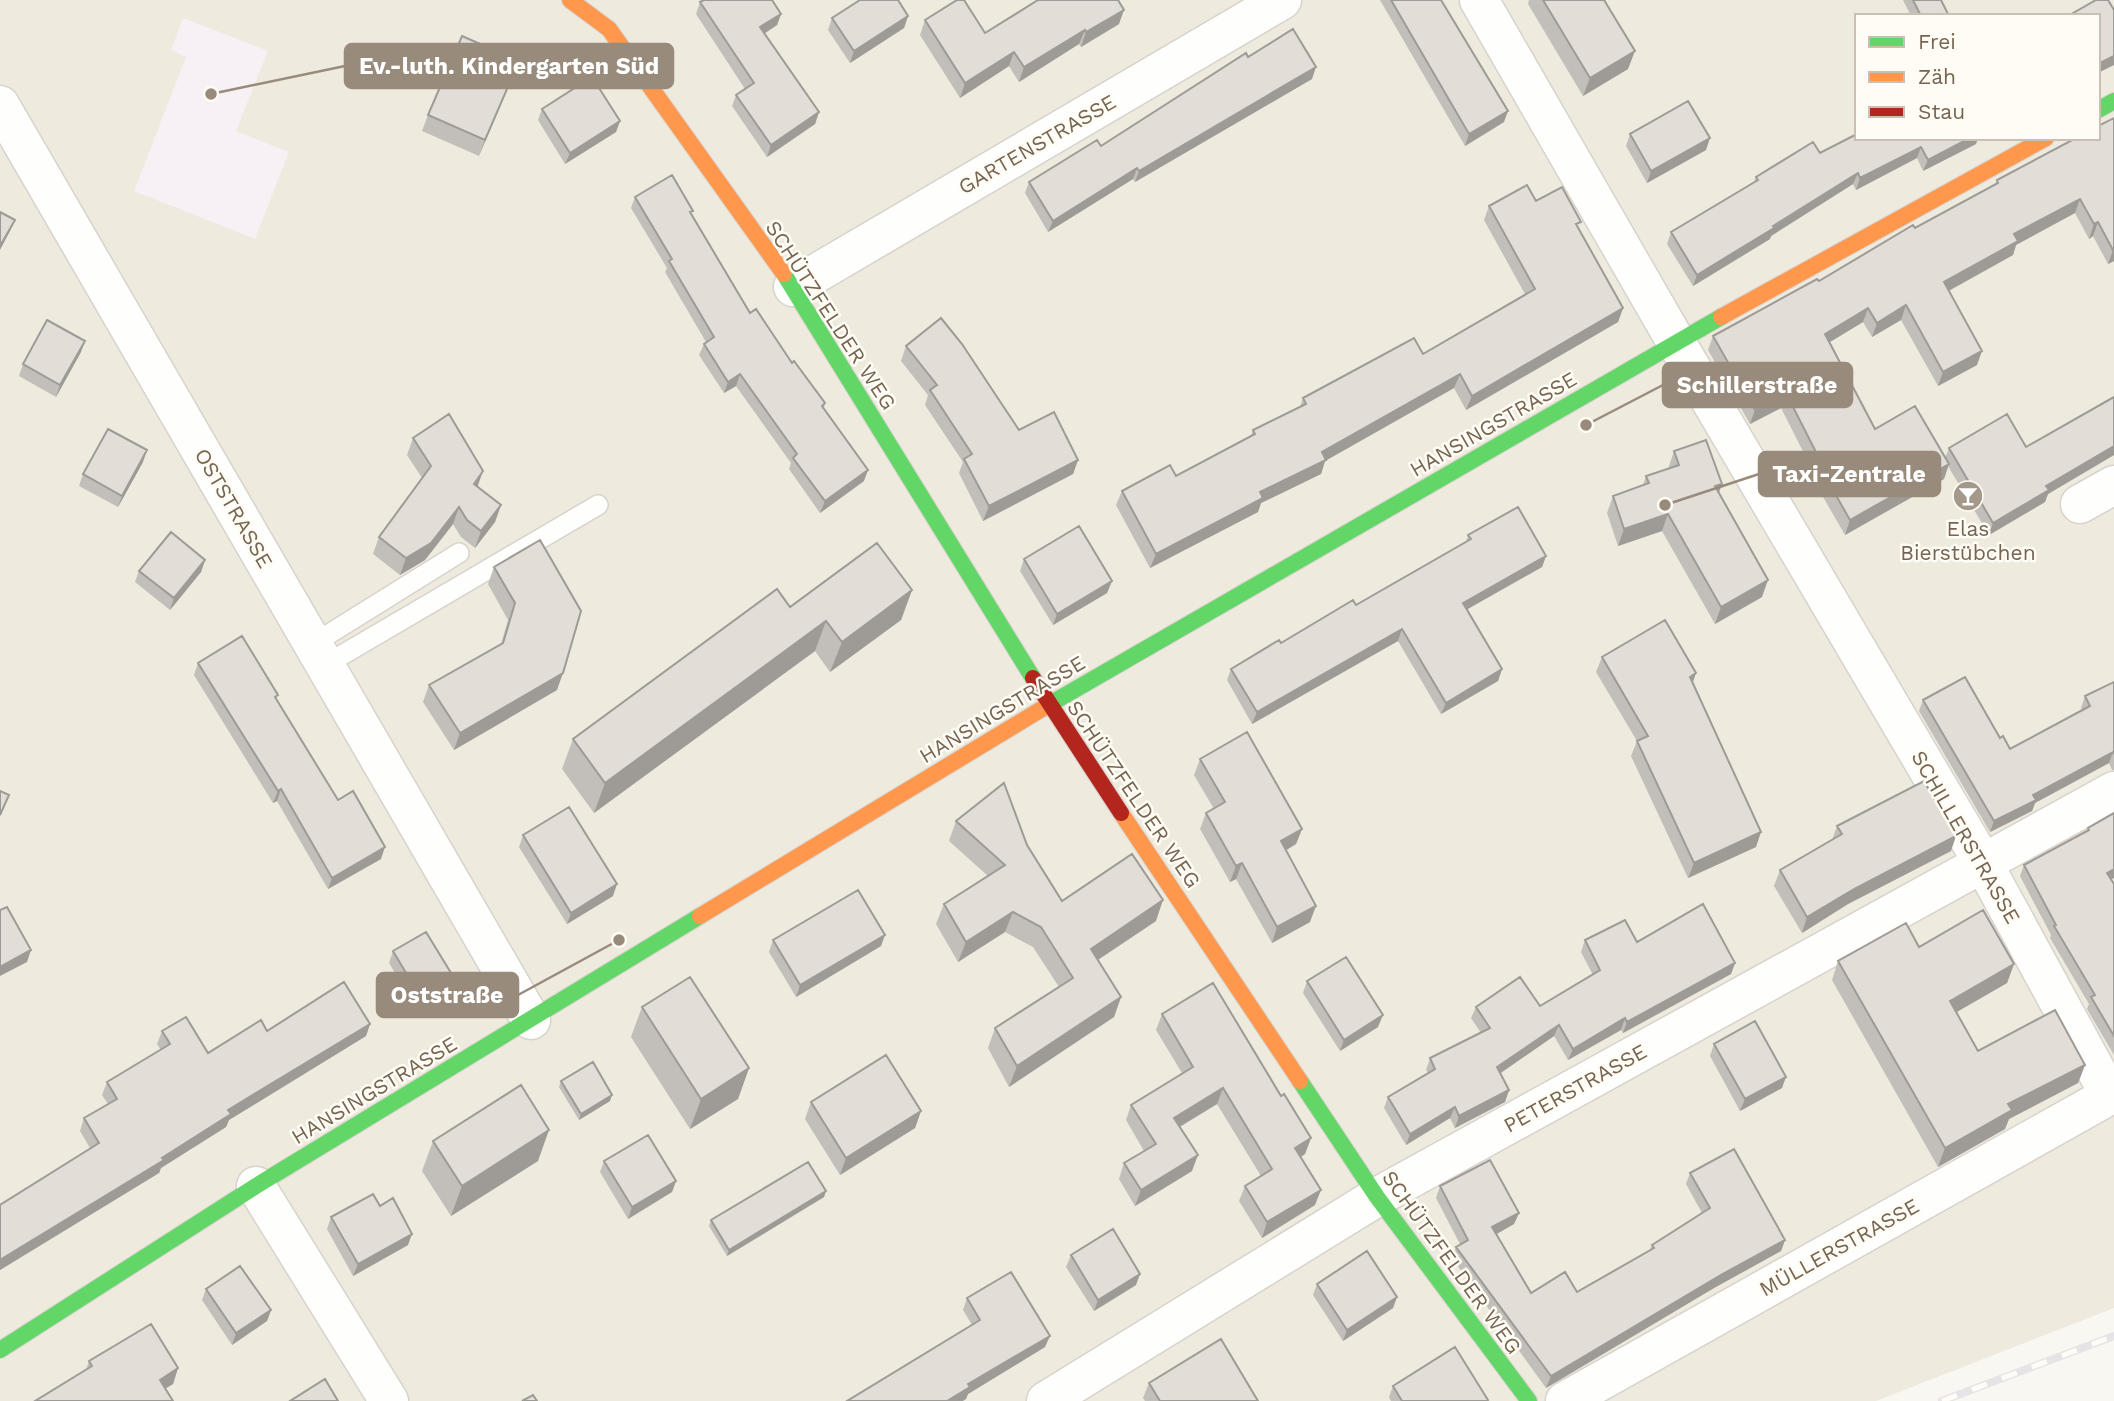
<svg xmlns="http://www.w3.org/2000/svg" width="2114" height="1401" viewBox="0 0 2114 1401" font-family="'Work Sans',sans-serif">
<rect width="100%" height="100%" fill="#f8f7f1"/>
<path fill="#eeeade" fill-rule="evenodd" d="M0,0H2114V1308L1876,1401H0ZM1857,16H2098V138H1857Z"/>
<path fill="#f7f0f5" d="M183,18L268,51L236,131L289,152L255,239L134,191L186,57L171,50Z"/>
<g fill="none" stroke-linecap="round" stroke-linejoin="round">
<g stroke="#d7d3cd" stroke-width="22">
<path id="lane" d="M313,644L459,553
M325,665L598,505"/>
</g>
<g stroke="#d7d3cd" stroke-width="41">
<path id="street" d="M1479,0L1676,342L1983,863L2110,1096
M0,105L531,1020
M793,287L1282,0
M2080,504L2114,485
M256,1186L389,1401
M1046,1401L1377,1197L2114,791
M1565,1401L2114,1093"/>
</g>
<g stroke="#d6d2cc" stroke-width="18">
<path id="fast" d="M2098,110L2114,101
M784,274L1033,678
M1050,704L1721,317
M1300,1081L1377,1197L1529,1401
M0,1350L256,1186L700,916"/>
</g>
<g stroke="#d6d2cc" stroke-width="18">
<path id="slow" d="M570,0L609,29L784,274
M1721,317L2046,138
M1121,813L1300,1081
M700,916L1050,704"/>
</g>
<g stroke="#d6d2cc" stroke-width="18">
<path id="jam" d="M1033,678L1121,813"/>
</g>
<use href="#lane" stroke="#fefefd" stroke-width="19"/>
<use href="#street" stroke="#fefefd" stroke-width="38"/>
<use href="#fast" stroke="#63d668" stroke-width="16"/>
<use href="#slow" stroke="#ff974d" stroke-width="16"/>
<use href="#jam" stroke="#b3261e" stroke-width="16"/>
<g stroke="#e7e4e7" stroke-width="8">
<path id="rail" d="M1942,1401L2114,1336"/>
</g>
<use href="#rail" stroke="#fefcf4" stroke-width="5" stroke-dasharray="16" stroke-linecap="butt"/>
</g>
<path fill="#c2beb9" d="M1380,0H1441L1504,122L1465,146Z
M1529,0H1606L1605,2L1628,69L1583,96L1528,4Z
M1903,0H1941L1949,16H1911Z
M700,2L781,14L777,25L764,34L819,112L815,124L767,157L732,106L736,95L745,89L696,14Z
M908,16L904,28L850,63L828,30L832,18Z
M925,20L985,33L1119,24L1081,47L1079,44L1019,82L1009,66L960,98L920,35Z
M1248,57L1312,79L1135,182L1133,179L1048,232L1025,193L1029,182L1101,146Z
M519,61L479,156L422,131L428,115Z
M542,109L620,121L616,132L565,164L538,120Z
M2114,118V261L2108,264L2093,236L2089,239L2075,213L2016,245L2013,255L1949,291L1977,365L1938,386L1901,320L1872,337L1863,322L1830,342L1875,429L1945,458L1949,448L2026,447L2114,397V455L2048,494L2045,502L1989,535L1948,466L1944,479L1845,535L1811,476L1813,471L1781,408L1750,424L1708,350L1713,336L1819,281L1915,228L1995,184L1997,180Z
M1630,134L1706,150L1647,183L1626,146Z
M1857,138H1978L1976,144L1923,171L1917,158L1856,190L1853,184L1771,236L1770,239L1693,286L1667,244L1671,232L1754,182L1756,177Z
M635,197L692,214L750,313L825,403L824,408L864,481L820,513L789,469L791,463L736,386L724,393L699,355L704,344L706,342L665,272L667,268L631,208Z
M1536,201L1578,228L1623,308L1618,322L1466,410L1454,388L1325,461L1321,474L1261,503L1258,512L1150,568L1116,505L1122,491L1176,476L1251,436L1253,430L1300,407L1303,398L1423,354L1525,294L1484,220L1489,206Z
M906,346L1019,430L1078,460L1073,474L983,521L959,473L963,462L925,405L928,395L901,361Z
M81,352L56,397L19,376L23,364Z
M413,438L501,505L495,522L475,548L461,537L453,524L425,560L400,575L373,554L379,537L422,478L407,455Z
M1674,451L1719,492L1762,597L1715,624L1662,531L1618,546L1607,513L1613,496L1643,485L1646,476L1668,469Z
M143,462L118,507L79,486L83,474Z
M1468,535L1546,556L1542,567L1467,609L1502,669L1498,681L1441,714L1398,641L1252,724L1227,680L1231,669L1356,605L1466,542Z
M540,540L557,690L454,750L423,702L429,685L501,644L508,620L488,584L494,567Z
M1024,559L1112,581L1107,593L1053,625L1020,571Z
M205,560L201,572L170,610L135,582L139,571Z
M912,590L901,620L830,672L815,651L594,813L562,769L573,739L790,607Z
M1602,657L1693,683L1756,847L1688,878L1631,756L1637,741L1596,672Z
M198,663L278,695L276,700L338,800L381,859L328,889L277,801L273,803L194,675Z
M2114,682V770H2112L2109,763L2035,803L2032,811L1990,832L1919,711L1923,700L2000,738L2010,749L2082,710L2081,708L2085,696Z
M1200,759L1302,829L1296,844L1286,850L1310,922L1272,943L1236,879L1230,882L1200,829L1206,813L1214,809L1194,775Z
M956,821L1027,845L1062,901L1156,921L1098,960L1121,997L1114,1017L1009,1087L988,1048L995,1028L1059,987L1033,947L1005,932L958,962L936,924L944,904L988,876L949,841Z
M1837,826L1951,851L1848,904L1802,933L1774,886L1780,870L1832,840Z
M2088,828L2114,884V1055L2087,1009L2089,1004L2050,938L2051,935L2020,876L2024,865L2087,831Z
M523,835L613,896L567,924L519,847Z
M773,940L881,946L796,997L769,952Z
M1585,940L1637,942L1735,963L1731,974L1623,1033L1621,1030L1568,1060L1554,1036L1501,1073L1509,1090L1505,1102L1455,1128L1450,1118L1406,1145L1384,1108L1388,1097L1428,1073L1426,1070L1430,1058L1481,1033L1471,1018L1476,1007L1540,1006L1593,975L1581,952Z
M1919,947L2014,964L2007,983L1956,1012L1978,1051L2085,1065L2078,1083L2009,1119L2005,1129L1938,1167L1832,980L1838,961Z
M393,951L451,973L447,985L414,1005L389,963Z
M1307,981L1378,1027L1340,1051L1303,993Z
M642,1007L749,1068L738,1099L690,1129L631,1037Z
M1162,1014L1281,1096L1311,1138L1305,1154L1301,1157L1315,1205L1262,1238L1239,1201L1245,1186L1261,1176L1217,1104L1180,1127L1192,1171L1135,1206L1119,1179L1124,1163L1144,1151L1126,1120L1131,1105L1182,1073L1156,1030Z
M370,1024L366,1036L229,1120L226,1127L161,1168L159,1173L0,1270V1205L90,1148L80,1131L84,1118L108,1104L102,1095L107,1082L161,1050L157,1044L162,1031L208,1053L267,1031Z
M1714,1044L1782,1088L1740,1111L1710,1056Z
M561,1081L610,1101L579,1120L559,1087Z
M811,1102L921,1111L915,1128L840,1175L805,1119Z
M433,1141L538,1161L451,1216L422,1171Z
M604,1161L676,1181L672,1192L628,1219L600,1172Z
M1690,1173L1785,1240L1781,1251L1714,1288L1546,1388L1452,1258L1456,1247L1460,1244L1436,1198L1440,1186L1519,1213L1514,1224L1496,1234L1531,1293L1577,1292L1649,1251L1652,1245L1702,1213L1686,1184Z
M826,1191L824,1197L727,1256L709,1226L711,1220Z
M331,1217L408,1245L353,1276L327,1229Z
M1071,1255L1136,1285L1094,1311L1066,1267Z
M1317,1284L1397,1297L1393,1308L1343,1341L1313,1295Z
M206,1289L271,1310L267,1321L232,1345L202,1300Z
M967,1298L1045,1347L968,1394L966,1399L972,1325L963,1310Z
M89,1361L178,1368L173,1384L165,1388L86,1370Z
M1149,1383L1258,1401H1145L1143,1398Z
M1393,1386L1488,1401H1391L1389,1397Z"/>
<path fill="#9e9b96" d="M1124,10L1119,24L1081,47L1086,32Z
M781,14L777,25L756,39L760,27Z
M908,16L904,28L850,63L854,51Z
M1085,30L1079,44L1019,82L1024,67Z
M1635,51L1628,69L1583,96L1590,78Z
M1014,52L1009,66L960,98L965,83Z
M2114,56V65L2098,73V64Z
M519,61L513,76L479,156L485,140Z
M1316,67L1312,79L1135,182L1139,171Z
M1508,111L1504,122L1465,146L1469,134Z
M819,112L815,124L767,157L771,145Z
M620,121L616,132L565,164L570,153Z
M1710,138L1706,150L1647,183L1651,171Z
M1970,138H1978L1976,144L1923,171L1928,160Z
M1921,147L1917,158L1856,190L1860,178Z
M1137,168L1133,179L1048,232L1053,221Z
M1858,173L1853,184L1771,236L1770,239L1693,286L1697,275Z
M2080,199L2075,213L2016,245L2013,255L1939,296L1944,282L2014,234Z
M15,220L10,231L0,250V246Z
M2098,222L2093,236L2089,239L2094,224Z
M2113,250H2114V261L2108,264Z
M1906,305L1901,320L1872,337L1877,323Z
M1623,308L1618,322L1466,410L1472,396Z
M1868,308L1863,322L1820,348L1825,334Z
M85,341L81,352L56,397L60,385Z
M1982,351L1977,365L1938,386L1943,372Z
M740,374L736,386L724,393L728,382Z
M1460,374L1454,388L1325,461L1321,474L1261,503L1258,512L1150,568L1156,554L1260,492L1322,452Z
M1786,393L1781,408L1750,424L1755,410Z
M2114,446V455L2048,494L2045,502L1989,535L1993,523L2046,486Z
M147,450L143,462L118,507L122,496Z
M1078,460L1073,474L983,521L989,506Z
M1949,464L1944,479L1845,535L1850,520Z
M868,470L864,481L820,513L825,501Z
M483,471L477,488L474,484Z
M1722,484L1716,501L1715,486Z
M501,505L495,522L475,548L481,531Z
M459,507L453,524L425,560L400,575L406,558Z
M1668,514L1662,531L1618,546L1624,529Z
M1546,556L1542,567L1459,614L1463,603Z
M205,560L201,572L170,610L174,598Z
M1768,580L1762,597L1715,624L1721,607Z
M1112,581L1107,593L1053,625L1057,614Z
M912,590L901,620L830,672L842,642Z
M826,621L815,651L594,813L605,783Z
M1402,629L1398,641L1252,724L1257,712Z
M1502,669L1498,681L1441,714L1446,703Z
M563,673L557,690L454,750L460,733Z
M1696,673L1691,688L1690,677Z
M2113,752L2109,763L2035,803L2032,811L1990,832L1994,821L2033,795Z
M281,789L277,801L273,803L278,791Z
M1302,829L1296,844L1275,857L1281,841Z
M1761,832L1756,847L1688,878L1694,863Z
M1956,836L1951,851L1848,904L1802,933L1807,917L1854,889Z
M385,847L381,859L328,889L332,878Z
M1242,863L1236,879L1230,882L1236,866Z
M2114,869V878L2103,884L2107,873Z
M617,884L613,896L567,924L571,913Z
M1163,900L1156,921L1084,969L1091,949Z
M1316,906L1310,922L1272,943L1277,927Z
M1013,912L1005,932L958,962L966,942Z
M885,935L881,946L796,997L800,985Z
M31,950L27,962L0,976V967Z
M1735,963L1731,974L1623,1033L1627,1022Z
M2014,964L2007,983L1943,1020L1950,1001Z
M451,973L447,985L414,1005L418,993Z
M1121,997L1114,1017L1009,1087L1017,1066Z
M1383,1015L1378,1027L1340,1051L1344,1040Z
M1625,1018L1621,1030L1568,1060L1573,1049Z
M370,1024L366,1036L229,1120L226,1127L161,1168L159,1173L0,1270V1260L228,1110Z
M1559,1025L1554,1036L1493,1078L1497,1067Z
M2085,1065L2078,1083L2009,1119L2005,1129L1938,1167L1945,1148L2008,1104Z
M749,1068L738,1099L690,1129L701,1099Z
M1786,1077L1782,1088L1740,1111L1745,1099Z
M1223,1088L1217,1104L1169,1133L1174,1118Z
M1509,1090L1505,1102L1455,1128L1459,1116Z
M612,1095L610,1101L579,1120L581,1114Z
M1455,1107L1450,1118L1406,1145L1410,1134Z
M921,1111L915,1128L840,1175L846,1158Z
M549,1130L538,1161L451,1216L462,1186Z
M1311,1138L1305,1154L1290,1164L1295,1148Z
M1198,1155L1192,1171L1135,1206L1141,1190Z
M676,1181L672,1192L628,1219L632,1207Z
M1321,1190L1315,1205L1262,1238L1267,1222Z
M826,1191L824,1197L727,1256L729,1250Z
M1519,1213L1514,1224L1488,1239L1492,1227Z
M412,1234L408,1245L353,1276L358,1264Z
M1785,1240L1781,1251L1714,1288L1546,1388L1551,1376L1719,1276Z
M1140,1274L1136,1285L1094,1311L1098,1300Z
M1397,1297L1393,1308L1343,1341L1347,1330Z
M271,1310L267,1321L232,1345L236,1333Z
M1050,1336L1045,1347L968,1394L966,1399L963,1401H947L968,1384Z
M178,1368L173,1384L155,1395L160,1380Z"/>
<path fill="#e2ddd7" stroke="#9e9b96" stroke-width="2" d="M704,0H772L781,14L760,27L819,112L771,145L736,95L754,83L700,2Z
M860,0H898L908,16L854,51L832,18Z
M957,0H964L985,33L1038,0H1118L1124,10L1086,32L1085,30L1024,67L1014,52L965,83L925,20Z
M1391,0H1441L1508,111L1469,134Z
M1543,0H1604L1635,51L1590,78Z
M1913,0H1941L1949,16H1921Z
M2096,0H2108L2114,10V56L2098,64V16H2068Z
M1293,29L1316,67L1139,171L1137,168L1053,221L1029,182L1097,140L1101,146L1246,53L1248,57Z
M462,36L519,61L485,140L428,115Z
M592,77L620,121L570,153L542,109Z
M1688,101L1710,138L1651,171L1630,134Z
M2114,118V250H2113L2098,222L2094,224L2080,199L2014,234L2018,241L1944,282L1982,351L1943,372L1906,305L1877,323L1868,308L1825,334L1875,429L1915,406L1949,464L1850,520L1817,462L1820,460L1786,393L1755,410L1713,336L1817,279L1819,281L1913,225L1915,228L1998,183L1997,180L2076,138H2098V126Z
M1857,134V138H1970L1928,160L1921,147L1860,178L1858,173L1773,226L1774,228L1697,275L1671,232L1758,180L1756,177L1813,142L1820,153Z
M672,175L693,211L690,212L750,313L756,309L792,363L794,361L825,403L822,406L868,470L825,501L793,458L797,454L740,374L728,382L704,344L714,337L669,261L672,259L635,197Z
M1527,185L1536,201L1562,187L1581,222L1576,224L1623,308L1472,396L1460,374L1322,452L1326,460L1260,492L1263,498L1156,554L1122,491L1170,465L1176,476L1255,434L1253,430L1306,404L1303,398L1414,338L1423,354L1535,289L1489,206Z
M0,212L15,220L0,246Z
M941,318L962,344L1019,430L1054,412L1078,460L989,506L964,459L972,454L930,390L937,385L906,346Z
M47,320L85,341L60,385L23,364Z
M2114,397V446L2046,486L2049,490L1993,523L1949,448L2007,414L2026,447Z
M449,414L483,471L474,484L501,505L481,531L467,520L459,507L431,543L406,558L379,537L431,466L413,438Z
M108,429L147,450L122,496L83,474Z
M1706,440L1722,484L1715,486L1768,580L1721,607L1668,514L1624,529L1613,496L1649,483L1646,476L1679,465L1674,451Z
M1518,507L1546,556L1463,603L1502,669L1446,703L1402,629L1257,712L1231,669L1279,640L1281,643L1353,600L1356,605L1471,539L1468,535Z
M1079,526L1112,581L1057,614L1024,559Z
M171,532L205,560L174,598L139,571Z
M540,540L581,611L563,673L460,733L429,685L503,643L515,603L494,567Z
M877,543L912,590L842,642L826,621L605,783L573,739L777,589L790,607Z
M1665,620L1696,673L1690,677L1761,832L1694,863L1637,741L1648,736L1602,657Z
M242,636L278,695L275,697L338,800L353,791L385,847L332,878L281,789L278,791L198,663Z
M1965,677L2000,738L2003,736L2010,749L2090,706L2085,696L2114,682V754L2113,752L2033,795L2036,800L1994,821L1923,700Z
M1247,732L1302,829L1281,841L1316,906L1277,927L1242,863L1236,866L1206,813L1225,802L1200,759Z
M1924,781L1956,836L1854,889L1807,917L1780,870L1842,834L1837,826Z
M1004,783L1027,845L1062,901L1132,854L1163,900L1091,949L1121,997L1017,1066L995,1028L1073,978L1041,927L1013,912L966,942L944,904L1005,865L956,821Z
M0,791L9,795L0,815Z
M569,807L617,884L571,913L523,835Z
M2114,813V869L2107,873L2114,884V1036L2091,997L2095,995L2054,926L2056,925L2024,865L2089,830L2088,828Z
M858,890L885,935L800,985L773,940Z
M1703,904L1735,963L1627,1022L1625,1018L1573,1049L1559,1025L1497,1067L1509,1090L1459,1116L1455,1107L1410,1134L1388,1097L1435,1069L1430,1058L1490,1028L1476,1007L1520,977L1540,1006L1600,970L1585,940L1625,920L1637,942Z
M7,907L31,950L0,967V910Z
M1983,910L2014,964L1950,1001L1978,1051L2055,1010L2085,1065L2008,1104L2012,1110L1945,1148L1838,961L1906,923L1919,947Z
M426,932L451,973L418,993L393,951Z
M1346,957L1383,1015L1344,1040L1307,981Z
M690,977L749,1068L701,1099L642,1007Z
M344,982L370,1024L228,1110L231,1114L162,1158L164,1160L0,1260V1205L99,1143L84,1118L117,1099L107,1082L170,1044L162,1031L186,1017L208,1053L261,1020L267,1031Z
M1213,983L1281,1096L1284,1094L1311,1138L1295,1148L1321,1190L1267,1222L1245,1186L1272,1169L1223,1088L1174,1118L1198,1155L1141,1190L1124,1163L1156,1144L1131,1105L1193,1067L1162,1014Z
M1755,1021L1786,1077L1745,1099L1714,1044Z
M886,1055L921,1111L846,1158L811,1102Z
M593,1062L612,1095L581,1114L561,1081Z
M521,1085L549,1130L462,1186L433,1141Z
M648,1135L676,1181L632,1207L604,1161Z
M1734,1149L1785,1240L1719,1276L1551,1376L1456,1247L1468,1240L1440,1186L1490,1160L1519,1213L1492,1227L1531,1293L1565,1272L1577,1292L1654,1248L1652,1245L1710,1208L1690,1173Z
M808,1162L826,1191L729,1250L711,1220Z
M373,1194L380,1206L393,1198L412,1234L358,1264L331,1217Z
M1113,1229L1140,1274L1098,1300L1071,1255Z
M1367,1251L1397,1297L1347,1330L1317,1284Z
M240,1266L271,1310L236,1333L206,1289Z
M1011,1272L1050,1336L968,1384L970,1387L947,1401H847L980,1320L967,1298Z
M151,1324L178,1368L160,1380L173,1401H35L92,1366L89,1361Z
M1221,1339L1258,1401H1160L1149,1383Z
M1455,1347L1488,1400L1486,1401H1402L1393,1386Z
M325,1379L338,1401H290Z
M533,1395L537,1401H522Z"/>
<defs>
<g id="bar-disc" transform="scale(1.575)"><circle r="9.5" fill="#a3988a" stroke="#fefcf4"/><path d="M-6-5H6L.8 .8V4.5H3.5V6h-7V4.5H-.8V.8Z" fill="#fff"/></g>
</defs>
<g fill-rule="evenodd">
<use href="#bar-disc" x="1968" y="496"/>
</g>
<g text-anchor="middle" dominant-baseline="central" stroke-width="5" stroke-linejoin="round" paint-order="stroke">
<g font-size="21" fill="#756552" stroke="#fefcf4">
<text transform="translate(1037 144) rotate(-30)">GARTENSTRASSE</text>
<text transform="translate(831 315) rotate(57)">SCHÜTZFELDER WEG</text>
<text transform="translate(1493 424) rotate(-30)">HANSINGSTRASSE</text>
<text transform="translate(234 508) rotate(60)">OSTSTRASSE</text>
<text transform="translate(1002 709) rotate(-31)">HANSINGSTRASSE</text>
<text transform="translate(1134 794) rotate(56)">SCHÜTZFELDER WEG</text>
<text transform="translate(1966 837) rotate(60)">SCHILLERSTRASSE</text>
<text transform="translate(1575 1088) rotate(-29)">PETERSTRASSE</text>
<text transform="translate(374 1090) rotate(-31)">HANSINGSTRASSE</text>
<text transform="translate(1839 1247) rotate(-29)">MÜLLERSTRASSE</text>
<text transform="translate(1452 1262) rotate(54)">SCHÜTZFELDER WEG</text>
</g>
<g font-size="21" fill="#756552" stroke="#fefcf4">
<text x="1968" y="528">Elas<tspan x="1968" dy="24">Bierstübchen</tspan></text>
</g>
</g>
<path fill="none" stroke="#988b7c" stroke-width="2.5" d="M211 94L345 66M1586 425L1663 385M1665 505L1759 474M619 940L518 995"/>
<g fill="#988b7c" stroke="#fefcf4" stroke-width="2.5">
<circle cx="211" cy="94" r="7"/>
<circle cx="1586" cy="425" r="7"/>
<circle cx="1665" cy="505" r="7"/>
<circle cx="619" cy="940" r="7"/>
</g>
<g fill="#988b7c" stroke="#988b7c" stroke-width="2.5">
<rect x="345" y="44" width="328" height="44" rx="7"/>
<rect x="1663" y="363" width="189" height="44" rx="7"/>
<rect x="1759" y="452" width="181" height="44" rx="7"/>
<rect x="377" y="973" width="141" height="44" rx="7"/>
</g>
<g font-size="23" text-anchor="middle" font-weight="bold" fill="#fff">
<text x="509" y="74">Ev.-luth. Kindergarten Süd</text>
<text x="1757" y="393">Schillerstraße</text>
<text x="1849" y="482">Taxi-Zentrale</text>
<text x="447" y="1003">Oststraße</text>
</g>
<rect x="1855" y="14" width="245" height="126" fill="#fefcf4" stroke="#c7c0b3" stroke-width="2"/>
<rect x="1869" y="37" width="35" height="10" fill="#63d668" stroke="#c7c0b3" stroke-width="2"/>
<text x="1918" y="49" font-size="21" fill="#756552">Frei</text>
<rect x="1869" y="72" width="35" height="10" fill="#ff974d" stroke="#c7c0b3" stroke-width="2"/>
<text x="1918" y="84" font-size="21" fill="#756552">Zäh</text>
<rect x="1869" y="107" width="35" height="10" fill="#b3261e" stroke="#c7c0b3" stroke-width="2"/>
<text x="1918" y="119" font-size="21" fill="#756552">Stau</text>
</svg>
